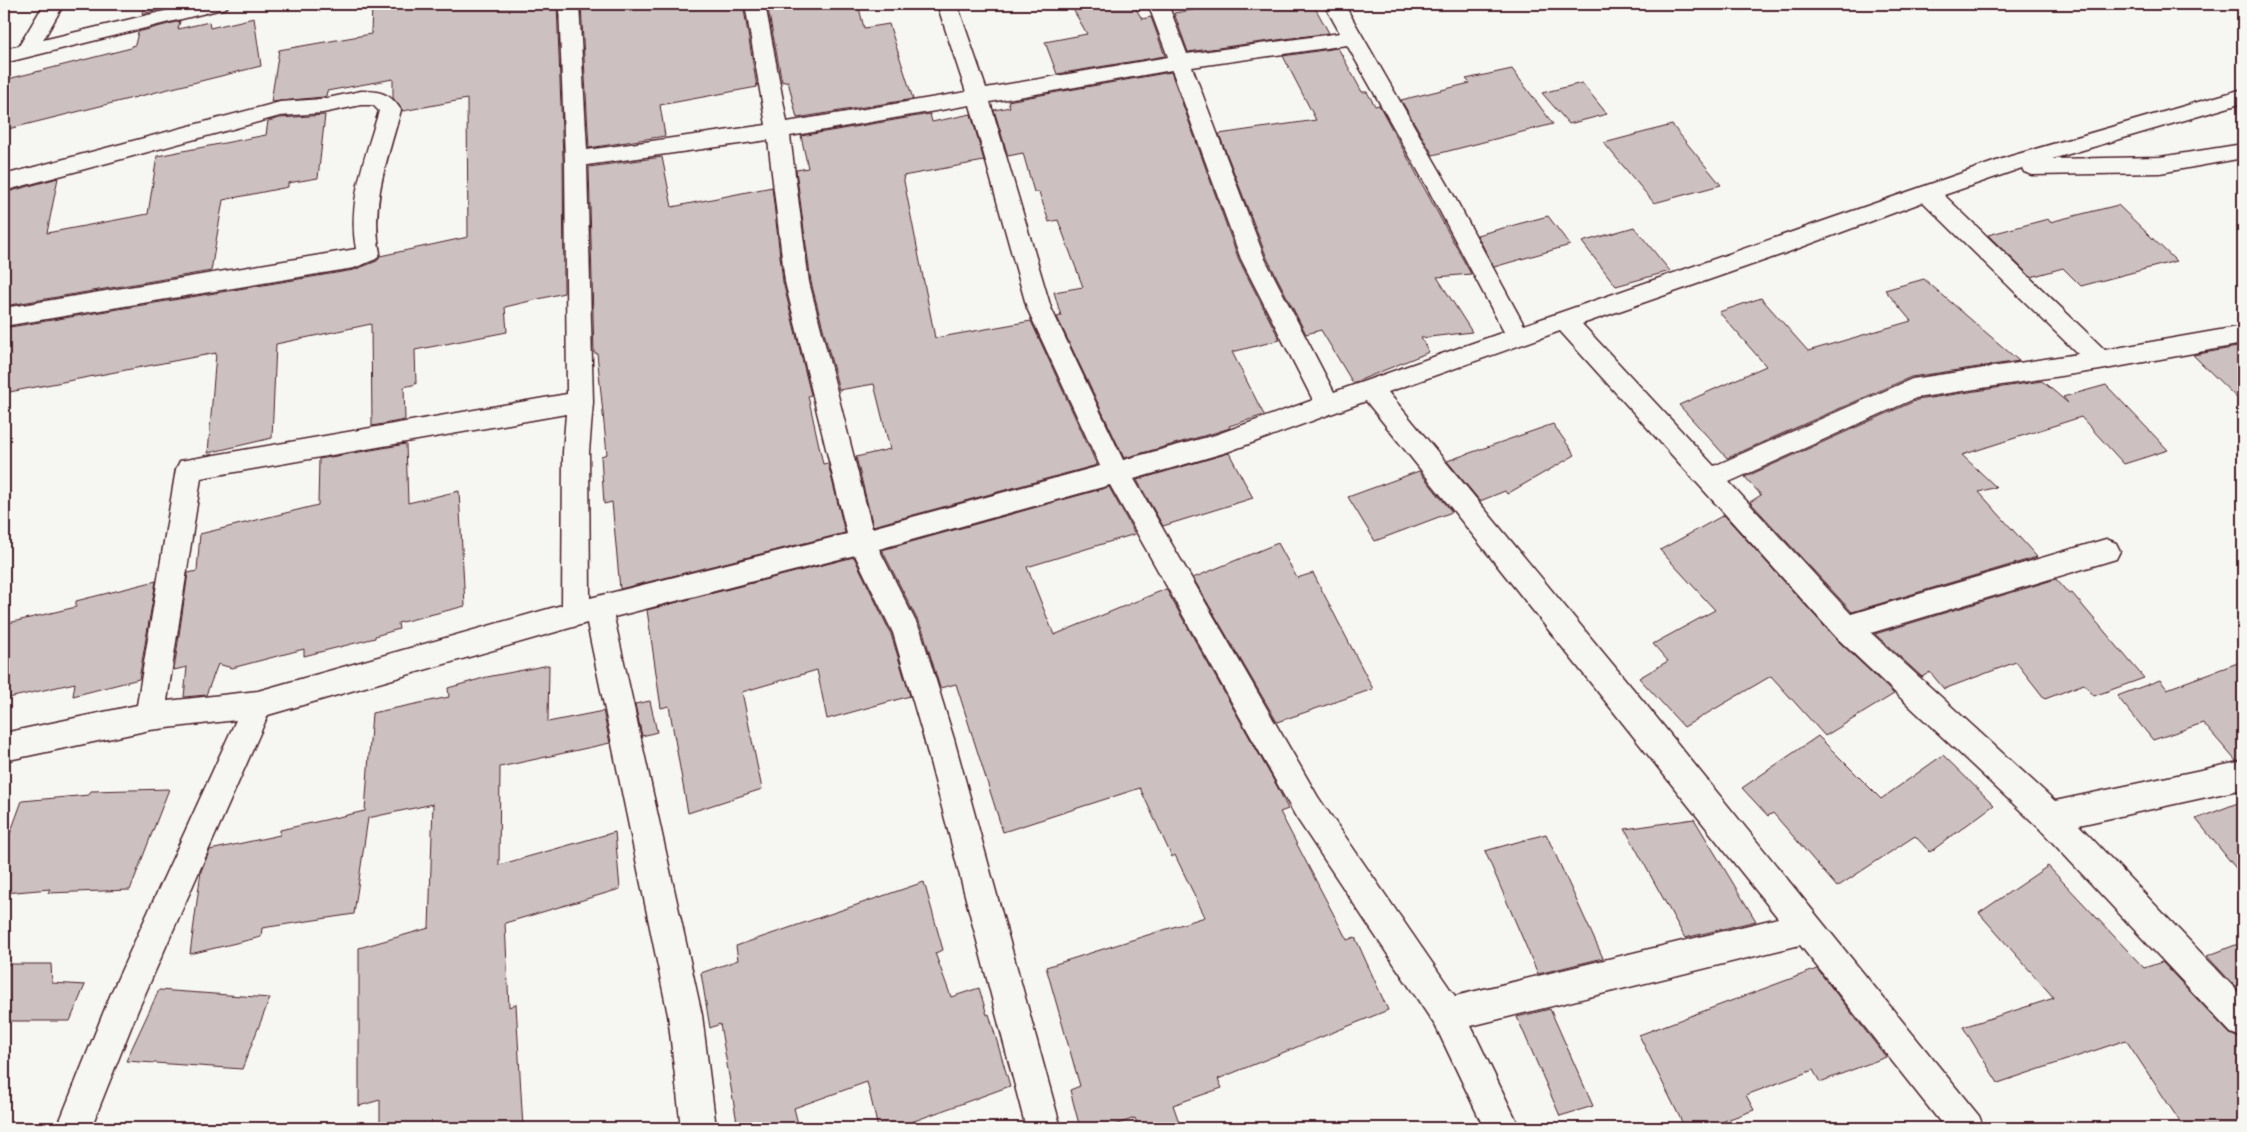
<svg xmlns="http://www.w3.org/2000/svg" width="2247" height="1132" viewBox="0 0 2247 1132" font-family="Kalam,sans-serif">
<rect width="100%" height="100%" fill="#f6f6f2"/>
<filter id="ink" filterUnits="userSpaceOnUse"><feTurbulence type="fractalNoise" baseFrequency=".02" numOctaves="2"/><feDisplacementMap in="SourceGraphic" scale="10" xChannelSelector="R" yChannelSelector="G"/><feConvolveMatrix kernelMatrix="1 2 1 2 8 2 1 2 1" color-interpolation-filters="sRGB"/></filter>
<g filter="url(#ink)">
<path fill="#ccc1c0" stroke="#4a1f2b" d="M144,4H183L142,14Z
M372,4H557L563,159L564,293L505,307L507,332L415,350L416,384L404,387L405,420L372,426L371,324L276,344L272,438L208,453L216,353L4,393V328L354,270L377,261L380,256L468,237L467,99L403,111L393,98V79L327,91L326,96L323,97L271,102L279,50L371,34Z
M581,4H743L757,87L660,105L665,136L589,148Z
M767,4H858L864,28L889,24L913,99L797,118L788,81L782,82Z
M1070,4H1133L1142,19L1151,17L1165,56L1057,74L1045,42L1087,34Z
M1230,4H1313L1329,33L1188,52L1174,13Z
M254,18L261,66L4,130V80L131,48V46L135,45L138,32L180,21L178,29L209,22L210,28Z
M1338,48L1362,92H1367L1375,106L1379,105L1471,274L1437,277L1472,332L1421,338L1429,352L1353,383L1321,330L1306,334L1267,258L1219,134L1316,120L1283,56Z
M1512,69L1553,124L1433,155L1401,100L1470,83L1466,79Z
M1171,72L1239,260L1280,340L1232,352L1264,415L1229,426L1230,428L1214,433L1124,458L1057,317L1061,316L1054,292L1083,287L1058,220L1049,222L1039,192H1034L1023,153L1008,156L994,110L1010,107L1008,101L1024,98Z
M1582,83L1607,114L1569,124L1542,93Z
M930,114L932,122L971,114L984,161L903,176L935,338L1031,321L1097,465L873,526L856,457L890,449L874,384L839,390L811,282L796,170L808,168L801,136Z
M325,115L318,178L288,183V187L223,200L211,271L4,306V193L58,178L47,233L148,214L157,156L266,135L268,121L280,118Z
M1672,125L1721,185L1654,203L1604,143Z
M662,157L672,207L772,187L783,282L811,395L808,396L823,464L828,463L845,533L620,589L612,502L604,504L601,456L607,454L597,353H594L589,167Z
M2118,205L2176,261L2081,286L2063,268L2031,277L1988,235L2048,219L2050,222Z
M1548,216L1570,245L1494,267L1477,235Z
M1634,227L1670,271L1616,286L1582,242Z
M1924,279L2019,361L1911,377L1727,458L1679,405L1766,366L1719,312L1761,298L1808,351L1911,321L1885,290Z
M2243,346V404L2193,355Z
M2042,381L2068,403L2063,397L2106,385L2168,450L2124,464L2081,417L1962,455L1996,487L1979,492L2037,557L1852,612L1750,502L1761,495L1745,477L1917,400Z
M1553,424L1575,455L1507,494L1505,491L1480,501L1447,461Z
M406,444L408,503L459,491L465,606L398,623L399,629L375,636V638L304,656V649L232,668L218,664L206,695L184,697L187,667L174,670L188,573L197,571L200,534L318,505L319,459Z
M1229,453L1253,498L1163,526L1137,480Z
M1419,471L1452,512L1375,541L1348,497Z
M1109,487L1135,534L1027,567L1054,635L1166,589L1278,788L1288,809L1280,812L1347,940L1355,937L1388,1010L1218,1079L1222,1088L1173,1105L1181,1128H1139L1135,1118L1106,1128H1080L1070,1090L1080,1086L1046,967L1205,917L1175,855L1172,857L1140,788L1003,832L956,684L940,688L923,631L882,550Z
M1724,515L1835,638L1894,694L1825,736L1771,676L1684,727L1639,678L1668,661L1653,644L1715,610L1660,550Z
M1278,543L1297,578L1313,573L1373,689L1277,722L1193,578Z
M854,557L891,634L910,696L827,719L817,670L742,692L762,789L688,813L669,706L661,708L647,610Z
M2056,579L2069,594L2072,593L2144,678L2094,696L2084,684L2045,699L2016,662L1944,689L1930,672L1922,677L1875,634Z
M156,581L139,679L73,696L75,683L4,699V624L76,607V601Z
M2243,661V759L2236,761L2203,723L2153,740L2117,696L2160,680L2167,689Z
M549,665L548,722L603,711L610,743L500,767L499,865L615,832L620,889L505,923L509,1007L516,1004L523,1128H380V1100L359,1106V948L429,928L433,804L368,818L354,914L262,928L261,937L190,954L201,871L210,850L280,835V830L365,811L372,713L449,697L448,688L487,677Z
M650,701L657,732L642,736L635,704Z
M1818,736L1881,799L1943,755L1994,805L1930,852L1915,836L1837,887L1773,813L1768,816L1742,788Z
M169,789L130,890L48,893L50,889L4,893V850L22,801L89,795L91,791Z
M2243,801V877L2196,819Z
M1694,819L1756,921L1685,938L1625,829Z
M1546,834L1603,958L1538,974L1485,851Z
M2048,866L2144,968L2162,962L2230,1034L2243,1040V1128H2184L2126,1040L1998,1083L1963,1027L2054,998L1979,913Z
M924,882L943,950L935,953L951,997L979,988L987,1015L989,1014L1010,1086L895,1128H878L867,1082L794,1108L799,1128H738L720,1024L710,1028L701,973L738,960L736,946Z
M2243,942V995L2207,956Z
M4,964H51L52,983L85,985L70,1021H4Z
M1817,969L1886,1057L1820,1082L1813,1070L1746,1095L1754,1110L1705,1128H1685L1639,1035Z
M159,990L270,998L242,1069L126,1061Z
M1550,1009L1593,1106L1560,1116L1517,1017Z"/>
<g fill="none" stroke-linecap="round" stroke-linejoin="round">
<g stroke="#4a1f2b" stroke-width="3">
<path id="street" d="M44,4H64L43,40L194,4H229L226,8L4,63V49L19,46Z
M559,4H579L587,150L766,125L745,4H765L787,122L966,92L937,4H957L986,88L1168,57L1148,4H1168L1187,54L1340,33L1324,4H1344L1448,185L1524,325L2011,156L2243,89V103L2052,159L2160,157L2243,144V158L2160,173L2032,175L2024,172L2022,168L1944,195L2105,350L2243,326V344L2100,370L1916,398L1729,482L1851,614L2106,539L2116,543L2120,551L2116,559L1871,633L2055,801L2243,761V789L2079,825L2243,997V1038L2231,1033L2039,828L1836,637L1560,331L1388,392L1648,707L1979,1116L1984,1128H1945L1800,945L1471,1026L1520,1128H1484L1436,1027L1296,817L1110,485L879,549L921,632L954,739L1061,1128H1026L924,739L893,633L855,555L614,617L702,1015L716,1128H681L668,1015L587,623L268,715L138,1010L91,1128H57L112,991L236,720L150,730L4,761V733L137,705L176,469L180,461L567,394L565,159ZM1347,45L1426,185L1504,332L1334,392L1265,259L1192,67ZM1172,70L1241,259L1313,400L1215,435L1123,460L1051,308L990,102ZM970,105L1027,308L1100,466L872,528L809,282L790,136ZM768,140L785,282L847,534L590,598L589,452L593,402L587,165ZM1923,202L2078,354L1912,379L1714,466L1582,324L1783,254ZM1366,401L1778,918L1455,996L1318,797L1134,479L1227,452ZM566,414L563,452L562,605L258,691L167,701L201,478Z
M361,91C380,91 390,93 401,110C388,157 370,204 380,253L376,259L354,268L4,326V308L356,249C347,202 366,155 379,111L373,105H361L323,113L280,116L4,191V175L280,102L323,99Z"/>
</g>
<use href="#street" fill="#f6f6f2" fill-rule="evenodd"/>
</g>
</g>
<rect width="2247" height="1132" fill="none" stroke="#f6f6f2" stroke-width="20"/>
<rect x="10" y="10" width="2227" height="1112" fill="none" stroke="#4a1f2b" stroke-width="2" filter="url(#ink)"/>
</svg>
